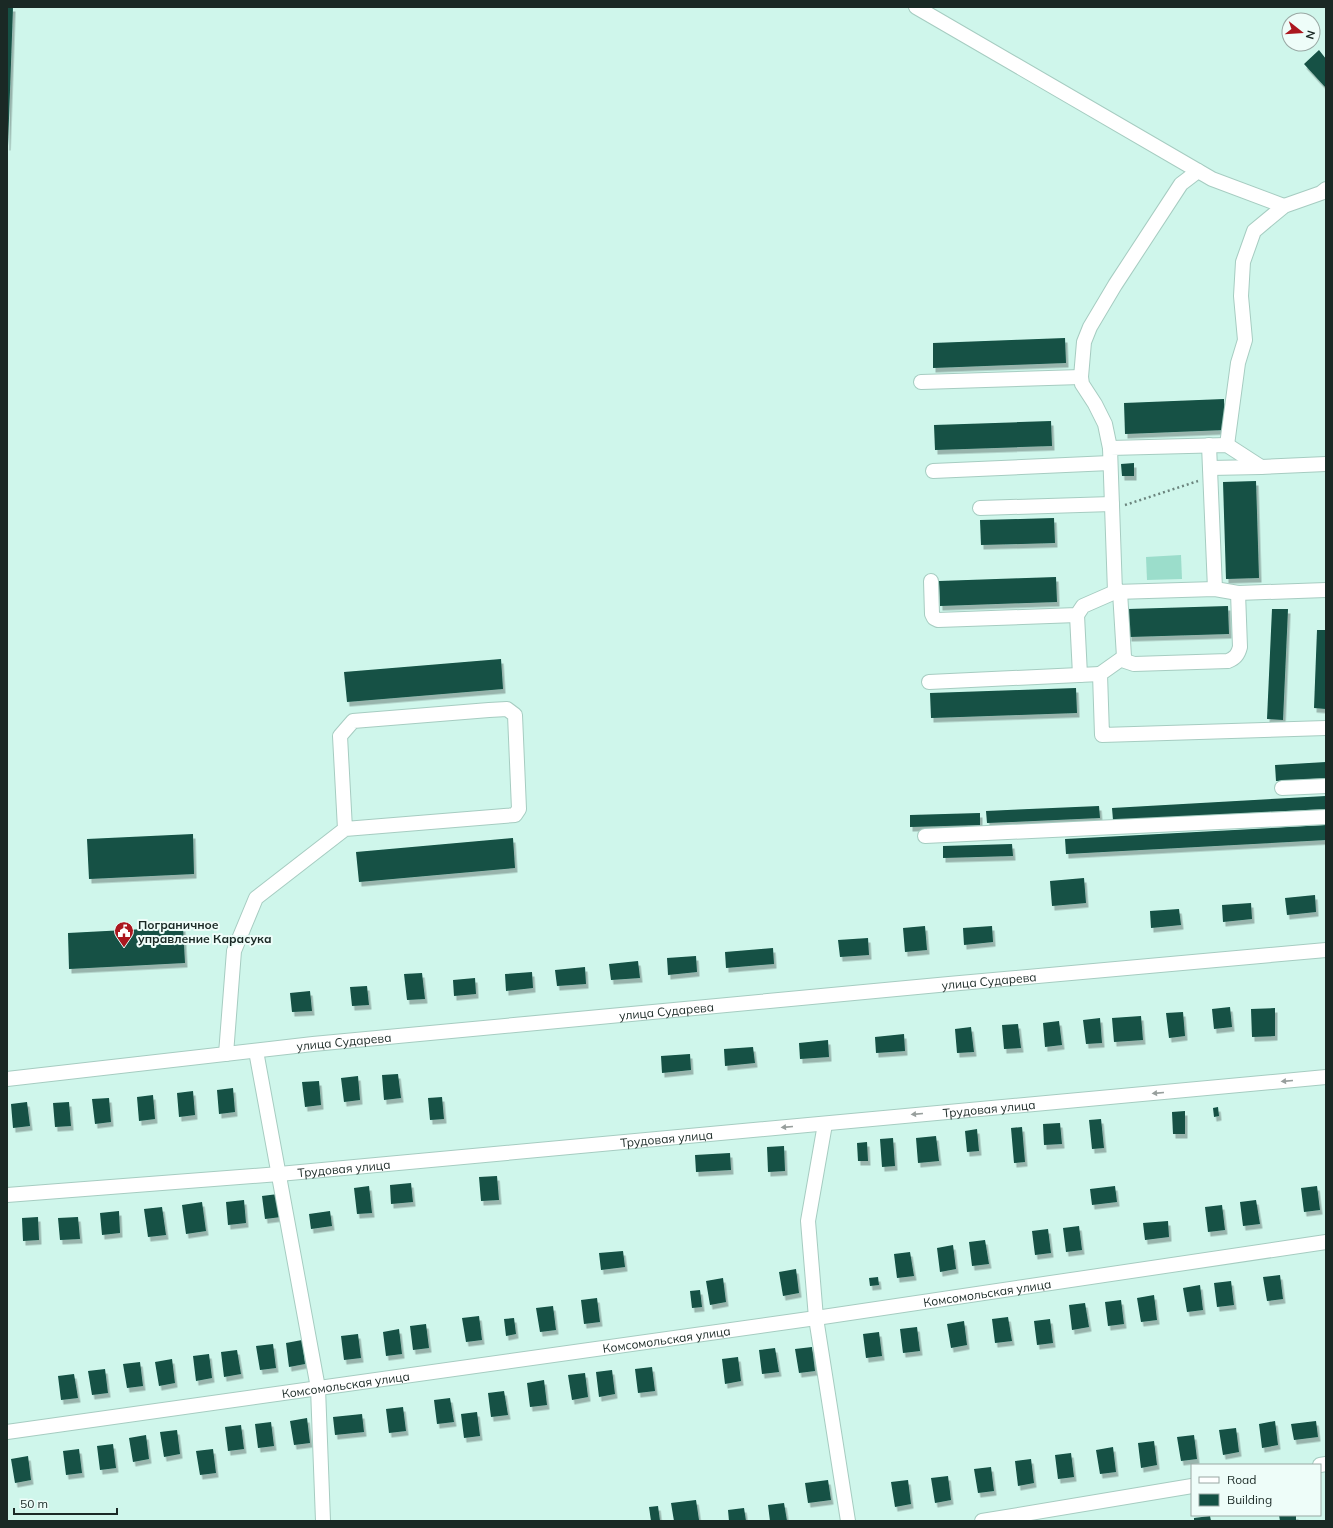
<svg xmlns="http://www.w3.org/2000/svg" width="1333" height="1528" viewBox="0 0 1333 1528" font-family="Mulish,sans-serif">
<defs>
<filter id="shadow"><feDropShadow dx="2.5" dy="4.5" stdDeviation="0" flood-color="#0004"/></filter>
</defs>
<rect width="100%" height="100%" fill="#cff6eb"/>
<path fill="#9bddcb" d="M1181,555L1182,579L1147,580L1146,557Z"/>
<path fill="#135144" filter="url(#shadow)" d="M7,7H13L8,146H7Z
M1319,50L1326,59V88L1304,64Z
M1065,338L1066,363L933,368V343Z
M1224,399L1225,430L1125,434L1124,403Z
M1051,421L1052,446L935,450L934,425Z
M1134,463V476H1122L1121,464Z
M1256,481L1259,578L1226,579L1223,482Z
M1054,518L1055,543L981,545L980,520Z
M1056,577L1057,602L940,606L939,581Z
M1228,606L1229,634L1129,637L1128,609Z
M1272,609H1288L1283,720L1267,719Z
M1317,630H1326V709L1314,708Z
M501,659L503,689L347,702L344,672Z
M1076,688L1077,713L931,718L930,693Z
M1326,762V778L1276,781L1275,765Z
M1326,796V809L1113,820L1112,808Z
M1099,806L1100,818L987,823L986,811Z
M980,813V825L910,827V815Z
M1326,825V840L1066,854L1065,839Z
M193,834L194,874L89,879L87,839Z
M513,838L515,868L359,882L356,852Z
M1012,844L1013,856L943,858V846Z
M1084,878L1086,903L1052,906L1050,881Z
M1315,895L1316,912L1287,915L1285,898Z
M1251,903L1252,919L1223,922L1222,905Z
M1179,909L1181,925L1151,928L1150,911Z
M925,926L927,950L905,952L903,928Z
M992,926L993,942L964,945L963,928Z
M183,927L185,963L69,969L68,933Z
M868,938L869,955L840,957L838,940Z
M773,948L774,964L726,968L725,952Z
M696,956L697,972L668,975L667,958Z
M638,961L640,978L611,980L609,964Z
M585,967L586,984L557,986L555,970Z
M532,972L533,988L506,991L505,974Z
M422,973L425,999L407,1000L404,974Z
M475,978L476,994L454,996L453,980Z
M367,986L369,1005L352,1006L350,987Z
M310,991L312,1011L292,1012L290,993Z
M1230,1007L1232,1027L1214,1029L1212,1009Z
M1275,1008V1036L1252,1037L1251,1009Z
M1183,1012L1185,1036L1169,1038L1166,1013Z
M1141,1016L1143,1040L1114,1042L1112,1018Z
M1100,1018L1102,1043L1086,1044L1083,1020Z
M1059,1021L1062,1045L1045,1047L1043,1023Z
M1018,1024L1021,1048L1004,1049L1002,1025Z
M971,1027L974,1052L957,1053L955,1029Z
M904,1034L905,1051L876,1053L875,1037Z
M828,1040L829,1057L800,1059L799,1043Z
M753,1047L755,1063L725,1066L724,1049Z
M690,1054L691,1070L662,1073L661,1056Z
M398,1074L401,1098L384,1100L382,1075Z
M358,1076L360,1100L344,1102L341,1078Z
M319,1081L321,1105L305,1107L302,1082Z
M233,1088L235,1112L219,1114L217,1090Z
M193,1091L195,1115L179,1117L177,1093Z
M153,1095L155,1119L139,1121L137,1097Z
M442,1097L444,1119L430,1120L428,1098Z
M109,1098L111,1122L95,1124L92,1099Z
M27,1102L30,1126L13,1128L11,1104Z
M69,1102L71,1126L55,1127L53,1103Z
M1218,1107L1219,1116L1214,1117L1213,1108Z
M1185,1111V1134H1173L1172,1112Z
M1101,1119L1104,1148L1092,1149L1089,1120Z
M1060,1123L1062,1144L1044,1145L1043,1124Z
M1022,1127L1025,1162L1014,1163L1011,1128Z
M977,1129L979,1151L967,1152L965,1131Z
M936,1136L939,1161L918,1163L916,1138Z
M893,1138L895,1166L882,1167L880,1139Z
M867,1142L868,1161H858L857,1143Z
M784,1146L785,1171L768,1172L767,1147Z
M730,1153L731,1170L696,1172L695,1155Z
M497,1176L499,1200L481,1201L479,1177Z
M411,1183L413,1202L391,1204L390,1185Z
M369,1186L372,1213L357,1214L354,1188Z
M1115,1186L1117,1202L1092,1205L1090,1189Z
M1317,1186L1320,1210L1304,1212L1301,1188Z
M278,1194L281,1217L265,1219L262,1196Z
M244,1200L246,1223L228,1225L226,1202Z
M1256,1200L1260,1224L1243,1226L1240,1202Z
M202,1202L206,1231L186,1234L182,1205Z
M1222,1205L1225,1230L1208,1232L1205,1207Z
M162,1207L166,1235L148,1237L144,1209Z
M119,1211L120,1233L102,1235L100,1213Z
M330,1211L332,1226L311,1229L309,1214Z
M38,1217L39,1240L23,1241L22,1218Z
M78,1217L80,1239L60,1240L58,1218Z
M1168,1221L1169,1237L1145,1240L1143,1223Z
M1079,1226L1082,1250L1066,1252L1063,1228Z
M1048,1229L1051,1253L1035,1255L1032,1231Z
M985,1240L989,1264L972,1266L969,1242Z
M953,1245L956,1269L940,1272L937,1248Z
M623,1251L625,1267L601,1270L599,1253Z
M910,1252L914,1276L897,1278L894,1254Z
M796,1269L799,1293L783,1296L779,1272Z
M1280,1275L1283,1299L1267,1301L1263,1277Z
M878,1277L879,1285L870,1286L869,1278Z
M723,1278L726,1302L710,1305L706,1281Z
M1231,1281L1234,1305L1217,1307L1214,1283Z
M1200,1285L1203,1310L1187,1312L1183,1288Z
M700,1290L702,1307L692,1308L690,1291Z
M1154,1295L1157,1320L1141,1322L1137,1298Z
M597,1298L600,1322L584,1324L581,1300Z
M1121,1300L1124,1324L1108,1326L1105,1302Z
M1085,1303L1089,1327L1072,1330L1069,1305Z
M553,1306L556,1330L540,1332L536,1308Z
M479,1316L482,1340L466,1342L462,1318Z
M1008,1317L1012,1341L995,1343L992,1319Z
M514,1318L516,1334L506,1336L504,1319Z
M1050,1319L1053,1343L1037,1345L1034,1321Z
M964,1321L967,1345L951,1348L947,1324Z
M426,1324L429,1348L413,1350L410,1326Z
M917,1327L920,1351L903,1353L900,1329Z
M399,1329L402,1354L386,1356L383,1332Z
M879,1332L882,1356L866,1358L863,1334Z
M358,1334L361,1358L344,1360L341,1336Z
M302,1340L305,1364L289,1367L286,1343Z
M273,1344L276,1368L260,1370L256,1346Z
M812,1347L815,1371L799,1373L795,1349Z
M775,1348L779,1372L762,1374L759,1350Z
M237,1350L241,1374L224,1377L221,1352Z
M209,1354L212,1378L196,1381L193,1356Z
M738,1357L741,1381L725,1384L722,1359Z
M172,1359L175,1383L159,1386L155,1362Z
M140,1362L143,1386L127,1388L123,1364Z
M652,1367L655,1391L638,1393L635,1369Z
M105,1369L108,1393L92,1395L88,1371Z
M612,1370L615,1394L599,1397L596,1372Z
M585,1373L588,1397L572,1400L568,1375Z
M74,1374L78,1398L61,1400L58,1376Z
M544,1380L547,1405L530,1407L527,1383Z
M504,1391L508,1415L491,1417L488,1393Z
M450,1398L454,1422L437,1424L434,1400Z
M403,1407L406,1431L389,1433L386,1409Z
M477,1412L480,1436L464,1438L461,1414Z
M362,1414L364,1432L335,1435L333,1417Z
M307,1418L310,1443L294,1445L290,1421Z
M1275,1421L1278,1445L1262,1448L1259,1424Z
M1316,1421L1318,1437L1294,1440L1291,1424Z
M271,1422L274,1446L258,1448L255,1424Z
M241,1425L244,1449L228,1451L225,1427Z
M1236,1428L1239,1452L1223,1455L1219,1430Z
M177,1430L180,1454L164,1457L160,1432Z
M146,1435L149,1459L133,1462L129,1438Z
M1194,1435L1197,1459L1181,1461L1177,1437Z
M1154,1441L1157,1465L1141,1468L1138,1443Z
M113,1444L116,1468L100,1470L97,1446Z
M1113,1447L1116,1472L1100,1474L1096,1450Z
M79,1449L82,1473L66,1475L63,1451Z
M213,1449L216,1473L200,1475L196,1451Z
M1071,1453L1074,1477L1058,1479L1055,1455Z
M28,1456L31,1480L15,1483L11,1459Z
M1031,1459L1034,1483L1018,1486L1015,1461Z
M991,1467L994,1491L978,1493L974,1469Z
M948,1476L951,1500L935,1503L931,1478Z
M828,1480L831,1500L808,1503L805,1483Z
M908,1480L911,1504L895,1507L891,1482Z
M696,1500L699,1520L674,1521L671,1503Z
M784,1503L787,1521H770L768,1505Z
M658,1506L660,1521H651L649,1507Z
M744,1508L746,1521H729L728,1510Z
M1279,1515H1296V1521H1280Z
M1210,1516L1211,1521H1194V1518Z"/>
<g fill="none" stroke-linecap="round" stroke-linejoin="round">
<g stroke="#a6ccc1" stroke-width="16">
<g id="minor">
<path d="M916,7L1212,179L1284,206"/>
<path d="M921,382L1081,377"/>
<path d="M1209,445L1215,589"/>
<path d="M1227,445L1238,363L1245,340L1241,296L1243,262L1254,231L1284,206L1321,193L1326,189"/>
<path d="M1110,448L1105,424L1095,404L1082,384L1081,377L1084,342L1090,327L1115,285L1181,184L1198,171"/>
<path d="M1326,464L1261,467L1227,445L1110,448L1115,592L1215,589L1238,593L1326,590"/>
<path d="M1210,468L1261,467"/>
<path d="M933,471L1110,463"/>
<path d="M980,508L1112,504"/>
<path d="M931,581L932,614L934,618L938,620L1077,615L1083,606L1115,592"/>
<path d="M1120,592L1124,657L1125,661L1134,664L1228,661C1235,658 1238,655 1240,647L1238,593"/>
<path d="M1077,615L1080,675"/>
<path d="M1124,657L1100,674L1102,735L1326,728"/>
<path d="M929,682L1100,674"/>
<path d="M1282,788L1326,786"/>
<path d="M925,836L1326,817"/>
<path d="M256,1051L318,1388L323,1521"/>
<path d="M226,1054L234,951L256,898L345,829L515,815L519,809L515,715L507,709L489,710L353,721L340,736L345,829"/>
<path id="s1" d="M7,1079L313,1044L949,984L1326,950"/>
<path d="M825,1124L808,1221L816,1318L848,1521"/>
<path id="s2" d="M7,1195L279,1174L1326,1077"/>
<path id="s3" d="M7,1432L816,1318L1326,1242"/>
<path d="M1320,1465L1326,1464"/>
<path d="M982,1521L1192,1486"/>
</g>
</g>
<path stroke="#6c857e" stroke-width="2.5" stroke-dasharray="2 3" stroke-linecap="butt" d="M1125,505L1198,481"/>
<use href="#minor" stroke="#fff" stroke-width="14"/>
</g>
<defs><path id="oneway-solid" d="M-6-.8H1V-3.2L6.5 0L1 3.2V.8H-6Z"/></defs>
<g fill="#989f9d">
<use href="#oneway-solid" transform="translate(1287 1081) rotate(175)"/>
<use href="#oneway-solid" transform="translate(1158 1093) rotate(175)"/>
<use href="#oneway-solid" transform="translate(917 1114) rotate(175)"/>
<use href="#oneway-solid" transform="translate(787 1127) rotate(175)"/>
</g>
<defs>
<g id="civic-pin" transform="scale(1)"><path d="M0 17L-7.5 6A9.5 9.5 0 1 1 7.5 6Z" fill="#ab171f" stroke="#eefdf9"/><path d="M-.6-6.5H3V-4.5H.6V-3L4-1V1h2V6H-6V1h2V-1L-.6-3ZM-1.2 2.5V6h2.4V2.5Z" fill="#fff"/></g>
</defs>
<g fill-rule="evenodd">
<use href="#civic-pin" x="124" y="931"/>
</g>
<g text-anchor="middle" dominant-baseline="central" stroke-width="4" stroke-linejoin="round" paint-order="stroke">
<g font-size="12" font-weight="bold" fill="#1a2925" stroke="#eefdf9" text-anchor="start">
<text x="138" y="924">Пограничное<tspan x="138" dy="14">управление Карасука</tspan></text>
</g>
<g font-size="12" fill="#1a2925" stroke="#eefdf9">
<text stroke="none"><textPath href="#s1" startOffset="987">улица Сударева</textPath></text>
<text stroke="none"><textPath href="#s1" startOffset="663">улица Сударева</textPath></text>
<text stroke="none"><textPath href="#s1" startOffset="339">улица Сударева</textPath></text>
<text stroke="none"><textPath href="#s2" startOffset="986">Трудовая улица</textPath></text>
<text stroke="none"><textPath href="#s2" startOffset="662">Трудовая улица</textPath></text>
<text stroke="none"><textPath href="#s2" startOffset="338">Трудовая улица</textPath></text>
<text stroke="none"><textPath href="#s3" startOffset="990">Комсомольская улица</textPath></text>
<text stroke="none"><textPath href="#s3" startOffset="666">Комсомольская улица</textPath></text>
<text stroke="none"><textPath href="#s3" startOffset="342">Комсомольская улица</textPath></text>
</g>
</g>
<rect width="1333" height="1528" fill="none" stroke="#1a2925" stroke-width="16"/>
<rect x="1191" y="1464" width="130" height="52" fill="#eefdf9" stroke="#99a8a4"/>
<rect x="1199" y="1477" width="20" height="6" fill="#ffffff" stroke="#99a8a4"/>
<text x="1227" y="1484" font-size="12" fill="#1a2925">Road</text>
<rect x="1199" y="1494" width="20" height="12" fill="#135144" stroke="#99a8a4"/>
<text x="1227" y="1504" font-size="12" fill="#1a2925">Building</text>
<g transform="translate(1301 32) rotate(107)"><circle r="19" fill="#eefdf9" stroke="#99a8a4"/>
<path d="M0-3L7 15L0 10L-7 15Z" fill="#ab171f"/>
<text y="-6" font-size="11" font-weight="bold" text-anchor="middle" fill="#1a2925">N</text>
</g>
<path d="M14 1508v6h103v-6" fill="none" stroke="#1a2925" stroke-width="2"/>
<text x="20" y="1508" font-size="12" fill="#1a2925" stroke="#eefdf9" stroke-width="3" paint-order="stroke">50 m</text>
</svg>
